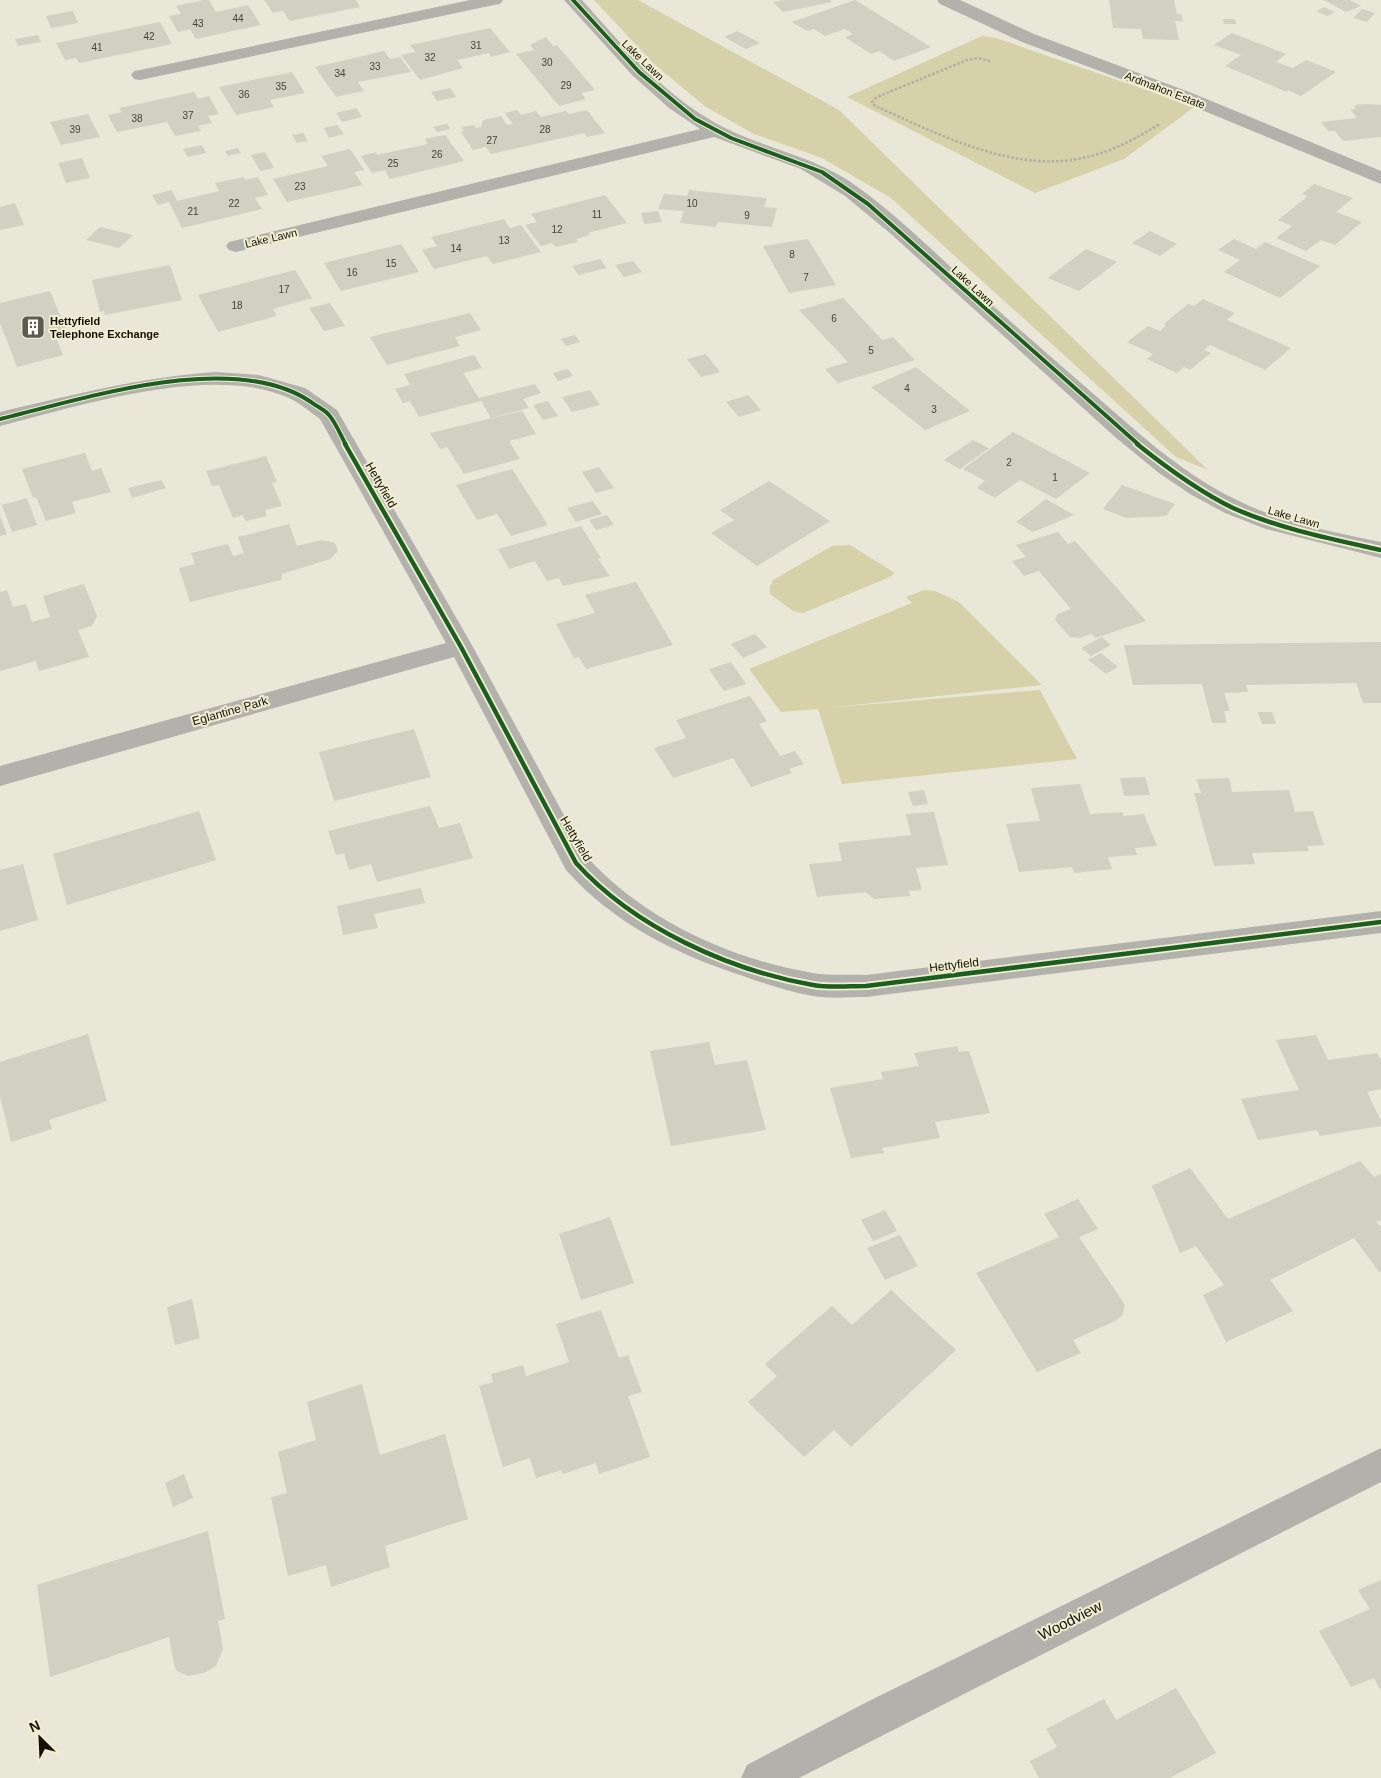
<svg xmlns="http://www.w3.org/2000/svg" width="1381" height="1778" viewBox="0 0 1381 1778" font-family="Arial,sans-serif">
<rect width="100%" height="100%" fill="#e9e7d8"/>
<path fill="#d6d1a8" d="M594,0H638L839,110L1208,470L1176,457L891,198L822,158L754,134L706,107L654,64Z
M982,36L996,38L1152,92L1193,108L1124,159L1035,193L847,97Z
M850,545L895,573L890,577L803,613L793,611L770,594V586L773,580L832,546Z
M924,590L935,591L959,602L1042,685L826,708L1040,690L1077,759L842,784L818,709L781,712L749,669L912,603L906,597Z"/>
<path fill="#d0d0c3" d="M204,0H209L216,12L248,5L261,25L196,39L190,29L178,32L169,16L181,14L176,6Z
M264,0H356L360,7L290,21L283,11L273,13Z
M784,0H830L832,2L783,12L773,2Z
M855,0L889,21L931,47L894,61L879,51L871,54L845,37L853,34L845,29L825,36L814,29L807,31L792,22Z
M1109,0H1174L1177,14H1181L1183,21H1175L1179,40L1143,39L1141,29L1113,28Z
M1324,0H1350L1361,6L1346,12Z
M1324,7L1335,12L1327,16L1316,11Z
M1362,9L1375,13L1367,22L1353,18Z
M73,11L78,23L51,28L46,16Z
M1223,19H1235L1236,24H1224Z
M160,22L172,44L79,63L76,58L65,60L56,43Z
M490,28L510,52L491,57L489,53L457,60L463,68L420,80L401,55L416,52L410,45Z
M737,31L760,43L746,49L724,37Z
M1232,33L1286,54L1276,62L1293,68L1306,60L1336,72L1301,96L1288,90L1287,92L1225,66L1241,55L1214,45Z
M38,35L41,42L18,46L15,39Z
M546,37L553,46L557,45L595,90L581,93L586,99L559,106L516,54L534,50L530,45Z
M384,51L390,59L400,57L411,72L358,82L364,91L336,97L315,67Z
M292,72L305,93L270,100L274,107L236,115L219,87Z
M450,88L456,97L437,101L431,92Z
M194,92L198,99L209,96L219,114L208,116L212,123L198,126L201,131L175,136L167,122L117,132L108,115L122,112L119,108Z
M1366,104L1381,105V137L1343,141L1335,131H1328L1321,122L1357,118L1350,109H1355V105Z
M356,108L362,117L342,122L336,113Z
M517,110L521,115L536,111L541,117L566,111L569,114L587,110L605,133L587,137L584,133L491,154L486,147L473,150L461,132L464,131L461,127L474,125L476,128L481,127L483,120L501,116L507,125L513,124L505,113Z
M88,114L100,137L61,145L50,122Z
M447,124L450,129L437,132L433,127Z
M337,125L344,134L329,138L324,128Z
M303,133L308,141L297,143L292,135Z
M445,135L464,161L390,179L385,170L372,173L361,156L376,152L377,155L428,144L425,139Z
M202,145L206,153L188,157L183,149Z
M238,148L241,153L228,156L225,151Z
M350,149L364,170L354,172L363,185L287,202L273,179L328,166L321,156Z
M265,152L274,168L260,171L251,155Z
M82,158L90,178L66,183L58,163Z
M244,177L245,180L258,177L268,195L255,198L262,209L182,228L169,202L158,205L152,195L172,190L177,201L219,191L215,183Z
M1314,184L1353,198L1336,212L1362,222L1335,245L1321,240L1306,251L1276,238L1292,226L1278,220L1308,196L1302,194Z
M689,190L767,198L764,207L777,208L772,227L718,222L716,227L680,223L684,211L658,209L664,194L687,196Z
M605,195L627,223L588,233L590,235L576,239L578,242L556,247L552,243L541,246L525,225L537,222L531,214Z
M15,203L24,225L0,230V207Z
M658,211L662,222L644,224L641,213Z
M504,219L510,228L521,225L541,252L493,264L487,256L434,269L422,250L437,246L431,237Z
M100,227L133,235L119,248L86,240Z
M1150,231L1177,244L1160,256L1132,243Z
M808,239L836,285L789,293L763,246Z
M1234,239L1256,249L1265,242L1320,266L1280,298L1224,272L1240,260L1218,250Z
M401,244L419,272L341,291L324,263Z
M1086,249L1117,262L1079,291L1048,278Z
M600,259L607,268L579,275L572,266Z
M633,261L642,272L624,277L615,265Z
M170,265L182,300L105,315L104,311L100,312L92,280Z
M295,270L312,298L273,309L277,316L218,332L198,295Z
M50,291L66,330L54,333L63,355L17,367L0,323V303Z
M843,298L882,340L893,337L915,360L838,383L825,369L848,362L799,310Z
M1203,299L1235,313L1227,320L1291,348L1265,370L1210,345L1204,350L1211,353L1190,370L1184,367L1177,373L1147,359L1153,354L1127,342L1148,326L1160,331L1166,326L1164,324L1188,304L1194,306Z
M330,303L345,326L324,331L309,308Z
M470,313L481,330L455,337L460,346L387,365L370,337Z
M575,335L580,342L566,346L561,339Z
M706,354L720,372L701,377L687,359Z
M474,355L482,368L463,373L479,398L535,384L541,393L523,399L529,408L491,418L481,401L419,417L410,401L403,403L395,389L410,385L404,374Z
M916,367L970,411L925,430L871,387Z
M568,369L573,376L558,381L553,373Z
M590,390L600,405L572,412L562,397Z
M748,395L761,410L739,417L726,402Z
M548,401L558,416L543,420L533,405Z
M522,411L536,434L509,441L520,459L464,474L447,447L440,449L430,433Z
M1013,432L1054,454L1090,473L1056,499L1020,480L995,498L977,488L985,481L963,469Z
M973,440L989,448L960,469L944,460Z
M85,453L92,471L101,468L111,492L72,502L76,513L46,521L36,497L33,498L22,469Z
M266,456L277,482L272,483L282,506L265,510L267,516L246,521L243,515L233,518L219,485L212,486L206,471Z
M599,467L614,488L596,493L582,472Z
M512,469L548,525L511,536L497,514L477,520L456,485Z
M161,480L166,488L132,498L128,488Z
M769,481L830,521L757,566L711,533L734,520L720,510Z
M1122,485L1175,504L1166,516L1126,518L1103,509Z
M27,498L37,525L12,532L2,505Z
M1046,499L1074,515L1033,532L1016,522Z
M593,501L602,514L576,522L567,508Z
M607,515L614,525L596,530L589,520Z
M0,516L7,534L0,536Z
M289,524L297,546L321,540L335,543L338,551L330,559L282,574L281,580L190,602L179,568L195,564L191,553L228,544L233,556L244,553L238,537Z
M581,526L601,558L598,559L610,576L563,586L559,578L547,581L535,561L509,569L498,549Z
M1058,532L1068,544L1075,541L1146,621L1095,638L1092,634L1079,638L1070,637L1055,620L1057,614L1071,609L1039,571L1024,576L1012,561L1026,557L1016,545Z
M636,582L673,645L586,669L579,657L574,658L556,624L595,613L585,595Z
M84,584L97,616L92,626L78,630L89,657L39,671L36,661L0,671V592L7,590L13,607L26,604L32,622L50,617L43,596Z
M755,634L767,647L743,658L731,644Z
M1102,637L1111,645L1091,656L1081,648Z
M1381,642V703H1363L1356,683L1246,685L1248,692L1224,693L1230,711H1224L1227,723H1212L1202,684L1133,685L1124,645Z
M1101,653L1118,667L1106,674L1088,660Z
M731,662L746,684L724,691L709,669Z
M750,696L767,721L759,724L780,756L795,751L804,764L789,769L792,773L751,787L733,758L673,778L654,748L686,738L676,720Z
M1258,712H1272L1276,724H1262Z
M414,729L431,777L334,801L319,752Z
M1145,777L1150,795L1124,796L1120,778Z
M1229,778L1232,792L1289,790L1295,812L1313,811L1324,845L1307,846L1309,851L1252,853L1255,864L1214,866L1194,793H1201L1196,779Z
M1080,784L1090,814L1123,812V816L1144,814L1157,846L1135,848L1137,855L1108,857L1112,869L1074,873L1072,867L1019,872L1006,824L1040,821L1031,788Z
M924,790L928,804L913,806L908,792Z
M430,806L439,828L460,823L473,858L377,882L371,864L349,870L344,853L336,855L328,831Z
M199,811L216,860L67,905L53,854Z
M934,812L948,865L916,868L922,890L909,891L910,896L874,899L866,892L817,897L809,864L842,861L838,843L911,835L906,814Z
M23,864L38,920L0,931V870Z
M421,888L425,903L374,914L378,928L343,935L337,906Z
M88,1034L107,1101L49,1120L52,1129L11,1142L0,1096V1062Z
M1316,1035L1328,1060L1377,1053L1381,1060V1089L1367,1092L1381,1121V1126L1320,1136L1317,1130L1258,1140L1241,1099L1299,1090L1276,1040Z
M709,1042L715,1065L747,1060L766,1130L671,1146L650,1051Z
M957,1046L959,1052L969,1051L990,1113L935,1122L940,1138L882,1148L884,1153L851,1158L830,1088L883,1079L881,1072L919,1066L914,1053Z
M1360,1161L1374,1177L1381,1174V1220L1376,1222L1381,1227V1271L1379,1272L1354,1238L1270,1280L1293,1311L1226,1342L1203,1295L1224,1285L1196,1246L1180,1253L1152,1186L1190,1168L1228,1219Z
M1078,1199L1098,1229L1079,1237L1125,1305L1122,1316L1115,1321L1073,1340L1081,1353L1037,1372L976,1273L1059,1237L1044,1214Z
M885,1210L897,1231L873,1241L861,1220Z
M610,1217L634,1283L581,1300L559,1234Z
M900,1235L918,1266L885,1280L867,1248Z
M891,1290L956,1350L851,1447L834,1430L804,1457L748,1402L777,1376L765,1364L832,1306L852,1325Z
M192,1299L200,1338L175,1345L167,1307Z
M601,1310L619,1358L628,1355L642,1392L628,1396L650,1457L599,1474L596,1463L563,1474L561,1470L536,1478L530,1458L503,1467L479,1386L493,1382L491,1374L523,1365L526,1376L569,1362L556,1324Z
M362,1384L380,1455L445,1434L468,1519L385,1546L390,1567L331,1587L326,1565L288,1576L271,1497L287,1493L278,1452L316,1440L307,1402Z
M184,1474L193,1498L173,1507L165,1483Z
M208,1531L225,1619L218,1621L223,1649L216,1666L204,1673L188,1676L177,1671L174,1665L169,1637L50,1677L37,1585Z
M1381,1580V1691L1374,1678L1351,1687L1319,1631L1370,1609L1358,1590Z
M1176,1688L1216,1753L1170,1778H1039L1030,1761L1057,1747L1046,1729L1104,1699L1116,1720Z"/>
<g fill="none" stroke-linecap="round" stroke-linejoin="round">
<path stroke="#aeada7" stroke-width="2.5" stroke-dasharray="2.5 2" stroke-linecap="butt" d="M990,61L978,58L967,60L877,97L872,102L875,106C939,134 1015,175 1087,157C1114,151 1136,138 1160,124"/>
<path fill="#b3b1ac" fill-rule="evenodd" d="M470,0H503L500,4L494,5L140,80L134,79L131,75L134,71L140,70Z
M564,0H582C624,47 667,99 725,128C769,150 818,157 859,188C903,220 941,259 981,295C1022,332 1063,367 1104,403C1146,440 1188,477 1239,501C1283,523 1333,532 1381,542V558L1266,529L1225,513L1190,494L1159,473L1115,437L891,234L845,196L801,169L714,137L236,252L229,250L226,246L229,242L700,129L669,108L633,76Z
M937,0H960L1034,34L1192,93L1381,171V184L1180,101L1022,42L940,4Z
M216,372L259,375L305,388L337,410L473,647L586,856C643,919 729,959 813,973C830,976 849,974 866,975L1381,911V933L866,997C849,997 830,999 813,996C789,992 766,984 743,976C676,954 614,924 566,870L454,657L0,786V766L446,643L320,419C310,412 300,403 289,398C212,363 79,406 0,426V412C72,395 142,377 216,372Z
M1381,1448V1482L799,1778H741L747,1765L865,1703Z"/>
<g stroke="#f0edd1" stroke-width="6">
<path id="cycleway-far1" d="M573,0L639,72L695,119L731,138L822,172L868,204L1139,445
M0,419C84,399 233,349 311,402C316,406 325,410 329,415C336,423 341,436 346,445"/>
</g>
<g stroke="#f0edd1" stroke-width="8">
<path id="cycleway" d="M345,444L461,647L576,863C634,927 728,970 813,985C830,988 849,986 866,986L1381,922
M1137,444C1167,468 1198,491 1233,508C1280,529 1331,539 1381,550"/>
</g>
<use href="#cycleway-far1" stroke="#1b5e20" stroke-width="4"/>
<use href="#cycleway" stroke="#1b5e20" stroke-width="4.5"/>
</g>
<defs>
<g id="building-square" transform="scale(1.25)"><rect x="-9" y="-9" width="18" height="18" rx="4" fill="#5d5c51" stroke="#f0edd1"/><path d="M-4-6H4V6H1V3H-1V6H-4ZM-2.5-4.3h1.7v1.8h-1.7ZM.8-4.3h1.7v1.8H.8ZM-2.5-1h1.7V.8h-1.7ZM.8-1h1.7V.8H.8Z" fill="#fff"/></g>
</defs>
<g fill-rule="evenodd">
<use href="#building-square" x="33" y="327"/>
</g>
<g text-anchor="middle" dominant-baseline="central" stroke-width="4" stroke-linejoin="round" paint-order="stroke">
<g font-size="10" fill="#444339">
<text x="238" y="18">44</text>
<text x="198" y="23">43</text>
<text x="149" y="36">42</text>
<text x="476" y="45">31</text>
<text x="97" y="47">41</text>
<text x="430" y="57">32</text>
<text x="547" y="62">30</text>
<text x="375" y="66">33</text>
<text x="340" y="73">34</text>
<text x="566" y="85">29</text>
<text x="281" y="86">35</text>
<text x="244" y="94">36</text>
<text x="188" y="115">37</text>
<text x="137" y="118">38</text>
<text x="75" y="129">39</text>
<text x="545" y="129">28</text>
<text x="492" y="140">27</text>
<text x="437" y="154">26</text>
<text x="393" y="163">25</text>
<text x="300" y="186">23</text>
<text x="234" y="203">22</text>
<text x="692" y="203">10</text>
<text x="193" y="211">21</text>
<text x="597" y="214">11</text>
<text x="747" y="215">9</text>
<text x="557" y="229">12</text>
<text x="504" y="240">13</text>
<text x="456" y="248">14</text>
<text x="792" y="254">8</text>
<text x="391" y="263">15</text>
<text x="352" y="272">16</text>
<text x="806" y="277">7</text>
<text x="284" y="289">17</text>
<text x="237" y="305">18</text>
<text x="834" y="318">6</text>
<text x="871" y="350">5</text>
<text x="907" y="388">4</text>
<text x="934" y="409">3</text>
<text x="1009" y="462">2</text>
<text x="1055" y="477">1</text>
</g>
<g font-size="11" fill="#121108" stroke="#f0edd1">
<text transform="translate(643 60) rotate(44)">Lake Lawn</text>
<text transform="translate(1165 90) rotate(21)">Ardmahon Estate</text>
<text transform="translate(271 238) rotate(-13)">Lake Lawn</text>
<text transform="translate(973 286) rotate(43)">Lake Lawn</text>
<text transform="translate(1294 517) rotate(16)">Lake Lawn</text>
</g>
<g font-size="11" font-weight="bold" fill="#121108" stroke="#f0edd1" text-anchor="start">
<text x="50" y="321">Hettyfield<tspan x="50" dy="13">Telephone Exchange</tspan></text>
</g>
<g font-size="12" fill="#121108" stroke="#f0edd1">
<text transform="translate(381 485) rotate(60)">Hettyfield</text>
<text transform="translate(230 711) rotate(-16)">Eglantine Park</text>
<text transform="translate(576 839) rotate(59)">Hettyfield</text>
<text transform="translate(954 965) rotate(-7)">Hettyfield</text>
</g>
<g font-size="15" fill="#121108" stroke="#f0edd1">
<text transform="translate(1070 1620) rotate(-27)">Woodview</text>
</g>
</g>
<g transform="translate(40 1738) rotate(336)" stroke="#f0edd1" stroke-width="4" paint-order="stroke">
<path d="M0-4L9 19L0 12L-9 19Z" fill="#121108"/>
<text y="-8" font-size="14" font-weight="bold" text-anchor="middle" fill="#121108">N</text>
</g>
</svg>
